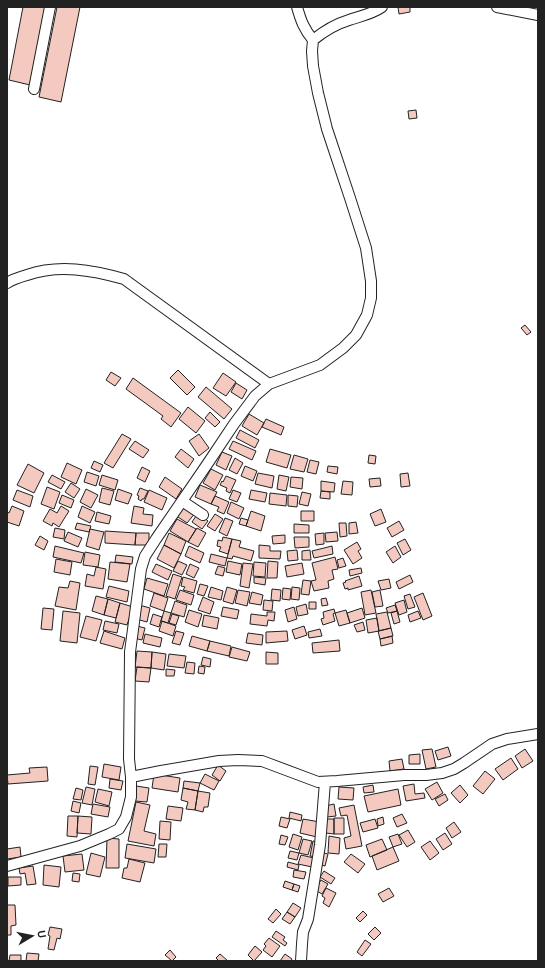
<svg xmlns="http://www.w3.org/2000/svg" width="545" height="968" viewBox="0 0 545 968" font-family="Overpass,sans-serif">
<rect width="100%" height="100%" fill="#fff"/>
<path fill="#f3c9c0" stroke="#222" d="M23,7H45L30,85L9,80Z
M57,7H80L61,102L39,97Z
M398,7H410V12L399,14Z
M416,110L417,118L409,119L408,111Z
M525,325L531,332L527,335L521,328Z
M178,370L195,387L187,395L170,378Z
M111,372L121,378L115,386L106,380Z
M223,373L236,382L226,396L213,388Z
M133,378L181,413L171,427L161,419L163,416L126,389Z
M236,383L247,390L242,399L231,392Z
M206,387L232,409L224,419L198,397Z
M188,407L205,421L196,433L179,419Z
M210,412L220,422L215,427L205,418Z
M249,414L264,423L257,435L242,426Z
M266,419L284,427L281,435L262,427Z
M240,430L259,440L255,448L236,438Z
M122,434L131,439L113,468L104,463Z
M199,434L209,448L199,456L189,441Z
M135,441L149,450L143,458L129,449Z
M233,441L256,451L252,460L229,449Z
M181,449L194,459L188,468L175,457Z
M270,449L291,455L287,468L266,462Z
M222,452L232,456L226,470L216,465Z
M294,455L308,459L304,472L290,469Z
M369,455L376,456L375,464L368,463Z
M235,458L243,463L237,474L229,470Z
M310,460L319,462L316,474L307,472Z
M94,461L103,465L100,472L91,468Z
M67,463L82,470L76,484L61,477Z
M28,464L44,473L34,493L17,485Z
M245,466L257,471L253,481L241,476Z
M328,466L338,467L337,474L327,472Z
M142,467L150,471L145,482L137,478Z
M211,469L223,475L215,490L203,483Z
M87,472L99,476L96,486L84,482Z
M258,473L274,476L272,488L255,484Z
M408,473L410,486L401,487L400,474Z
M52,475L65,482L61,489L48,482Z
M102,475L118,480L115,490L99,485Z
M279,475L289,477L286,491L277,489Z
M226,476L236,480L230,493L226,491L227,488L220,485L222,481L223,482Z
M165,477L182,489L176,499L159,487Z
M291,477L303,478L302,489L290,487Z
M380,478L381,486L370,487L369,479Z
M321,481L335,483L334,492L321,491Z
M343,481L353,482L352,495L341,494Z
M71,483L80,489L74,498L65,492Z
M200,485L217,492L211,504L195,497Z
M47,487L60,492L54,509L41,504Z
M102,488L114,491L110,505L99,502Z
M140,488L148,491L144,499H142L141,501L138,499L139,496L137,495Z
M86,489L98,495L91,508L80,502Z
M118,489L132,494L128,504L115,500Z
M17,490L33,496L30,507L13,500Z
M149,490L167,498L162,510L144,502Z
M233,490L241,493L237,502L229,499Z
M251,490L267,493L265,502L249,499Z
M321,491L330,492V499L320,498Z
M302,492L311,494L308,506L299,504Z
M270,493L287,495L286,506L269,504Z
M62,495L74,500L71,508L59,503Z
M288,495L298,496L297,507L288,506Z
M215,496L229,502L224,514L217,511L219,507L211,504Z
M231,502L244,508L239,519L227,513Z
M184,503L196,512L187,523L175,515Z
M12,506L24,511L19,526L7,522V512L9,513Z
M61,506L69,511L59,527L53,523L52,526L43,521L50,509L57,513Z
M82,506L95,512L90,523L78,517Z
M134,506L144,508L143,514L153,515L152,526L131,523Z
M381,509L386,522L375,526L370,514Z
M251,511L265,516L261,531L246,526Z
M301,511H314V521H301Z
M97,512L111,516L109,524L95,521Z
M198,513L208,521L202,529L192,522Z
M215,514L223,519L215,531L207,526Z
M225,518L233,521L227,536L219,532Z
M241,518L248,520L246,526L239,524Z
M177,519L196,529L188,542L170,531Z
M399,521L404,530L392,537L387,528Z
M356,522L358,533L349,534V523Z
M77,523L91,526L89,532L75,529Z
M339,523H346L347,536L340,537Z
M294,524L309,525V533H294Z
M55,528L65,530L64,539L53,537Z
M197,528L206,533L198,547L188,542Z
M90,529L104,532L99,550L86,546Z
M105,531L136,533L135,545L105,543Z
M68,532L82,538L78,547L64,541Z
M337,532L338,541L326,542L325,533Z
M136,533H149V545H135Z
M169,533L186,541L181,554L164,545Z
M324,533V544L316,545L315,534Z
M285,535V543L273,544L272,536Z
M40,536L48,541L44,550L35,545Z
M223,537L232,539L228,554L219,551L221,547L217,546L218,540L222,541Z
M294,537H309V547L295,548Z
M232,539L241,541L239,547L254,551L251,561L233,556L232,559L227,558Z
M405,539L411,550L403,555L397,543Z
M357,542L361,549L358,551L362,558L353,564L344,550Z
M164,545L181,554L174,568L157,559Z
M259,545L270,546V551H281L280,559L259,558Z
M55,546L84,553L81,563L53,557Z
M189,546L204,553L200,563L185,556Z
M332,546L333,554L314,558L312,551Z
M395,546L401,557L393,563L386,552Z
M297,550L298,560L288,561L287,551Z
M310,550L311,560H302V551Z
M85,552L100,555L98,567L83,565Z
M211,554L227,558L225,566L209,562Z
M116,555L133,557L132,564L115,562Z
M335,557L338,569L332,570L334,579L328,581L329,588L314,591L311,581L316,580L312,563Z
M343,558L346,566L339,568L337,560Z
M56,559L72,562L70,575L54,572Z
M178,561L187,565L182,575L173,571Z
M228,561L242,564L240,575L226,572Z
M268,561L278,562L277,578H267Z
M110,562L130,564L127,582L108,579Z
M254,562L266,563L265,577L253,576Z
M243,563L253,564L249,588L240,586Z
M302,563L304,574L287,577L285,566Z
M156,564L172,571L168,580L152,572Z
M190,564L199,568L194,578L186,574Z
M218,566L225,568L223,576L215,574Z
M96,567L106,569L103,589L85,586L87,574L94,576Z
M361,568L362,573L350,576L349,570Z
M173,574L182,577L175,599L166,596Z
M410,575L413,582L399,589L396,582Z
M359,576L362,586L348,590V588L345,589L343,583L346,582L345,581Z
M183,577L197,581L194,593L183,590L185,587L181,586Z
M254,577L266,578L265,585L254,583Z
M147,578L168,584L164,596L144,589Z
M389,579L391,588L381,590L378,581Z
M303,580L311,581L309,595L301,594Z
M70,581L80,583L76,610L55,606L59,587L68,588Z
M200,584L208,586L204,596L197,594Z
M109,586L129,591L127,602L106,597Z
M211,587L223,591L221,600L208,597Z
M227,587L237,590L233,604L223,601Z
M292,587L300,588L299,600L291,599Z
M283,588L291,589L290,600L282,599Z
M272,589L281,590L280,601L271,600Z
M180,590L194,595L191,605L176,600Z
M238,590L250,592L247,606L235,603Z
M371,590L376,613L365,615L361,592Z
M380,590L383,606L375,607L372,592Z
M252,592L263,595L261,605L249,603Z
M154,593L168,598L164,611L150,606Z
M423,593L432,616L423,620L414,597Z
M410,594L415,607L408,609L404,596Z
M96,596L108,599L104,615L92,611Z
M203,597L214,602L210,614L198,610Z
M326,598L328,605L322,606L321,599Z
M108,599L120,603L116,618L104,615Z
M264,600L273,601L272,611L263,610Z
M404,600L407,612L399,615L395,603Z
M175,601L187,605L184,617L171,613Z
M309,602H316V609H309Z
M120,603L133,607L127,625L115,622Z
M306,604L308,614L298,616L296,607Z
M139,605L150,608L147,622L136,619Z
M395,605L397,611L388,613L386,608Z
M223,607L239,610L237,619L221,616Z
M294,607L297,619L288,622L285,610Z
M43,608L54,609L52,630L41,629Z
M362,608L365,618L350,623L347,613Z
M334,609L335,613L333,614L335,621L323,625L321,619L324,618L323,612Z
M189,610L202,614L198,627L185,622Z
M346,610L350,623L339,626L335,613Z
M63,611L80,613L77,643L60,641Z
M164,611L171,613L168,623L161,621Z
M397,611L400,622L394,624L391,613Z
M418,611L421,618L410,622L408,615Z
M267,612H275L274,621L268,620L267,626L250,624L251,614L267,616Z
M387,612L391,628L379,631L376,614Z
M153,614L162,617L159,627L150,624Z
M172,614L179,616L176,625L169,623Z
M204,615L219,618L217,629L202,626Z
M86,616L102,620L96,641L80,637Z
M377,618L379,631L368,633L366,620Z
M105,621L119,624L117,633L103,630Z
M162,621L176,626L173,636L159,631Z
M363,622L365,630L357,632L354,625Z
M137,626L145,628L142,640L134,638Z
M304,626L307,635L295,639L292,630Z
M391,628L393,636L380,639L378,631Z
M320,629L322,636L309,638L308,632Z
M104,631L125,638L122,649L100,643Z
M176,631L184,633L180,645L172,643Z
M287,631L288,641L266,643V632Z
M248,633L263,635L262,645L246,643Z
M145,634L162,638L160,647L143,643Z
M192,636L210,641L207,651L189,646Z
M392,636L393,643L381,646L380,639Z
M339,640L340,651L313,653L312,643Z
M210,641L231,646L229,656L207,651Z
M232,647L250,652L247,661L229,657Z
M137,651L152,652L151,668L135,667Z
M152,652L166,654L164,670L151,668Z
M266,652L278,653V664H266Z
M169,654L186,656L184,668L167,666Z
M203,657L211,659L210,667L201,665Z
M187,662L195,663L194,674L185,673Z
M199,666L205,667L204,674L198,673Z
M137,667L151,668L149,682L135,681Z
M166,669L175,670L174,676H166Z
M448,747L451,756L438,760L435,751Z
M432,749L436,767L426,769L422,750Z
M525,749L533,761L522,768L515,756Z
M420,754V764H409V755Z
M511,758L518,769L503,780L495,769Z
M402,759L404,769L390,771L389,761Z
M104,764L121,767L119,780L102,777Z
M218,765L226,771L220,781L212,775Z
M90,766L98,767L95,785L88,784Z
M47,767L48,781L8,784L7,775L30,773L29,768Z
M485,771L495,779L483,794L473,786Z
M154,774L180,778L178,792L152,788Z
M205,774L219,781L214,790L200,783Z
M110,779L123,781L121,790L109,788Z
M184,781L200,783L198,791L183,788Z
M437,782L443,793L432,800L425,789Z
M414,784L415,794L424,793L425,798L406,801L403,786Z
M373,785L374,792L364,793L363,787Z
M460,785L468,795L460,803L451,793Z
M136,786L149,788L147,802L135,801Z
M86,787L95,789L92,805L82,803Z
M339,787L354,788L353,800L338,799Z
M76,788L83,790L81,800L73,799Z
M183,788L198,791L195,810L186,809L188,802L181,800Z
M98,789L112,792L109,806L95,802Z
M398,789L401,805L368,812L364,796Z
M198,791L210,793L208,807H204L203,812L195,810Z
M445,794L448,800L439,806L435,799Z
M73,801L81,803L79,813L71,811Z
M136,802L150,805L144,831L156,834L154,846L128,841Z
M93,804L110,807L108,817L91,814Z
M334,804L336,816L327,817L325,806Z
M354,805L362,846L346,849L344,838L351,836L347,815L341,816L339,808Z
M168,806L183,808L181,821L166,819Z
M290,812L302,815L301,821L289,818Z
M402,814L407,823L397,827L393,818Z
M68,816H78L77,837L67,836Z
M78,816L92,817L91,834L77,833Z
M281,817L290,819L287,828L279,826Z
M383,817L384,824L378,826L377,819Z
M334,818H344V834H334Z
M303,819L320,822L317,837L300,833Z
M326,819H334V834L326,833Z
M375,819L378,828L363,832L360,823Z
M160,821L171,822L170,840L159,839Z
M454,822L461,832L452,838L446,828Z
M408,830L415,842L407,847L399,835Z
M445,833L452,844L443,850L436,839Z
M293,834L302,837L298,850L289,847Z
M398,834L402,844L393,847L389,837Z
M281,835L288,837L285,845L279,844Z
M329,836L340,838L339,854L328,853Z
M107,838L119,839V868H106Z
M303,839L312,841L308,855L299,853Z
M382,839L387,850L370,857L366,845Z
M313,841L319,842L316,857L310,856Z
M430,841L439,853L430,860L421,847Z
M127,844L156,849L154,863L125,858Z
M159,844H167L166,857H158Z
M20,847L21,857L7,859V849Z
M393,847L399,861L377,870L372,856Z
M290,851L299,853L297,860L288,858Z
M321,852L328,854L325,866L318,864Z
M91,853L105,857L100,877L86,874Z
M82,854L84,870L65,872L63,856Z
M351,854L365,864L358,873L344,862Z
M301,855L314,858L312,867L298,864Z
M129,859L145,863L140,882L122,878L124,868H127Z
M288,862L299,865L298,870L287,867Z
M44,865L61,867L59,887L43,885Z
M33,866L36,884L27,885L25,873L20,874L19,868Z
M294,870L306,872L304,879L293,877Z
M324,871L335,878L331,884L320,877Z
M73,873L80,874L79,882L72,881Z
M8,877H21V885L8,886Z
M321,880L328,884L322,894L315,890Z
M285,881L294,884L292,890L283,887Z
M294,884L300,886L298,892L292,890Z
M326,888L336,893L329,907L323,903L325,898L322,896Z
M389,888L394,896L383,902L378,894Z
M293,903L301,908L295,917L287,912Z
M7,905H15L16,925L11,926V935H7Z
M276,909L281,914L273,923L268,919Z
M363,911L367,915L360,922L356,918Z
M287,912L295,917L290,924L282,919Z
M50,927L62,929L60,939L57,938L54,950L48,949L50,936L48,935Z
M375,927L381,933L374,940L368,934Z
M276,931L285,937L283,940L287,943L285,946L272,937Z
M269,938L280,946L272,957L263,950L266,946L264,944Z
M365,940L371,944L362,956L357,952Z
M255,946L262,952L254,961L248,955Z
M170,950L176,957L172,961L165,955Z
M27,953L39,954L38,961H26Z
M220,954L228,961H219L216,958Z
M285,954L292,959L291,961H280Z
M10,955H21V961H9Z"/>
<g fill="none" stroke-linecap="round" stroke-linejoin="round">
<g stroke="#222" stroke-width="12">
<path id="minor" d="M297,7C301,21 304,29 313,40
M497,7L538,15
M34,89L50,7
M7,283C13,279 20,277 27,275C59,264 92,270 124,279L269,384
M182,501L203,515
M131,777L161,771L219,761L238,760L262,761L318,782L337,781L404,775H426L442,773L454,769L464,763L492,744L507,739L538,734
M7,866L80,846L109,834L119,829L126,817L131,797V777L129,759L130,652L141,569L145,556L156,539L208,463L234,424L255,396L269,384L320,365L343,348L356,335L367,315L371,298V281L366,248L350,198L327,129L318,93L313,66L312,51L313,40C324,31 336,24 349,20C361,16 372,14 382,7
M301,961L302,944L303,932L308,919L320,845L325,782"/>
</g>
<use href="#minor" stroke="#fff" stroke-width="10"/>
</g>
<rect width="545" height="968" fill="none" stroke="#222222" stroke-width="16"/>
<g transform="translate(32 936) rotate(80)" stroke="#ffffff" stroke-width="3" paint-order="stroke">
<path d="M0-3L7 15L0 10L-7 15Z" fill="#222222"/>
<text y="-6" font-size="11" font-weight="bold" text-anchor="middle" fill="#222222">U</text>
</g>
</svg>
